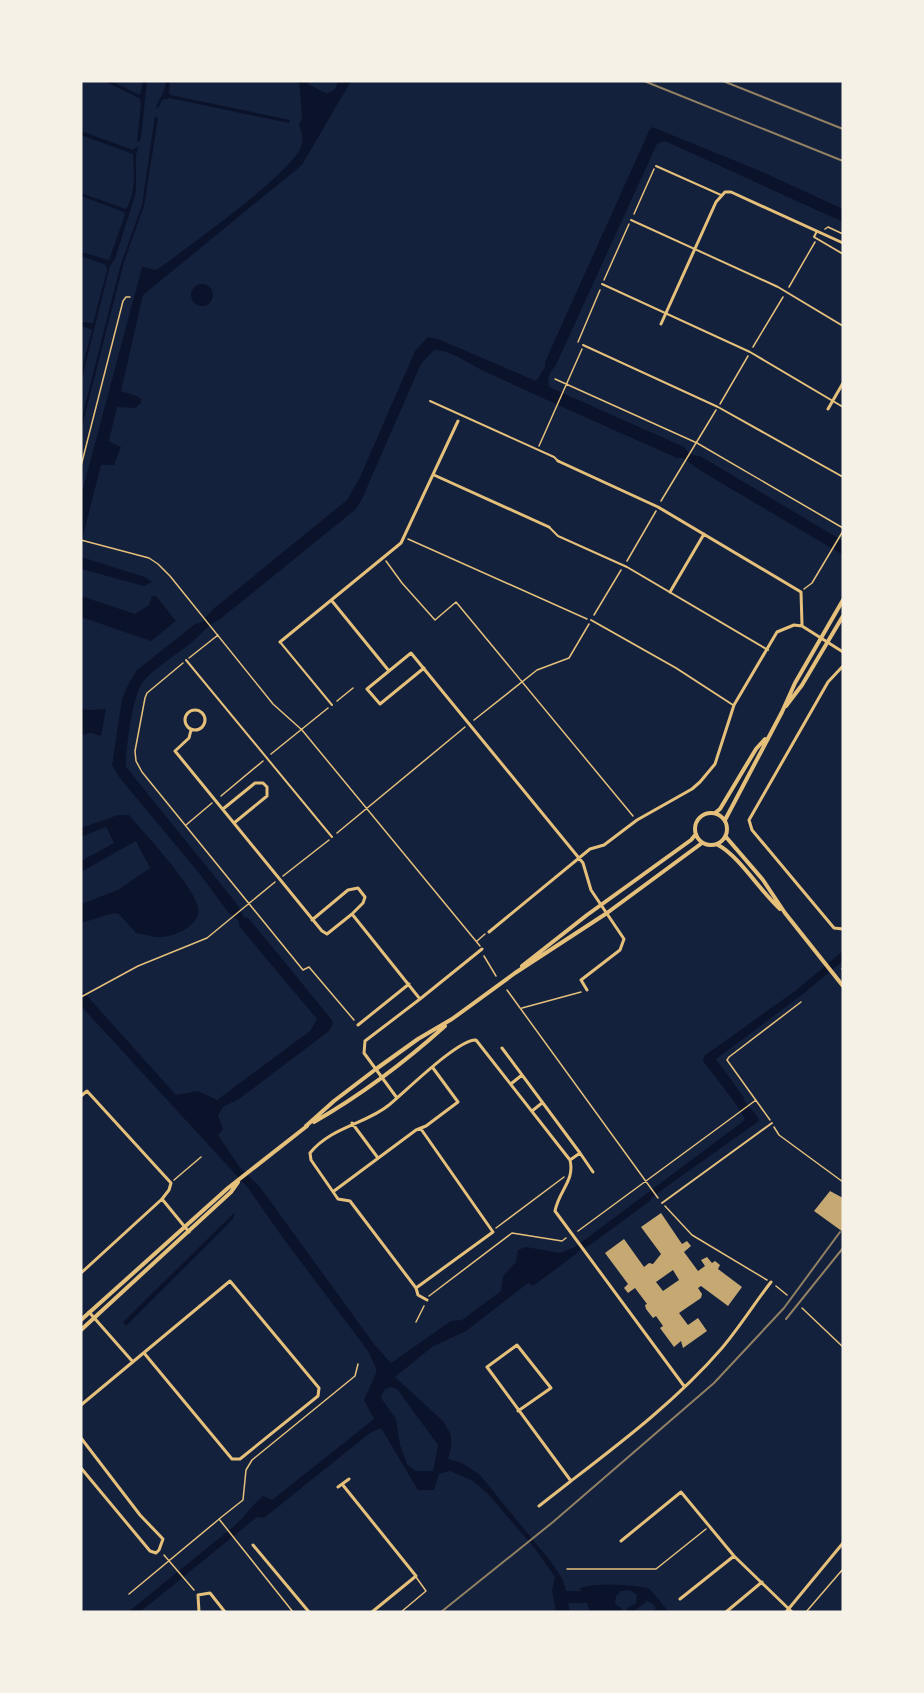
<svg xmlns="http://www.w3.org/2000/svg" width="924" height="1693" viewBox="0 0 924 1693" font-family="Spectral,serif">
<rect width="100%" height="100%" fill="#14213d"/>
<path fill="#0b132b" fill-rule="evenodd" d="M104,81H111L140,95L143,81H147L141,138L139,142H137L141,103L139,98Z
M166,81H170L169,93L171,95L290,120L289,123L169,98L162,100L159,107L156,108C159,97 165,94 166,81Z
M299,81H307L308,84L327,94L334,90L339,81H351L302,165L143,295L121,391L137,396L141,399V403L135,408L117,407L109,441L121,447L114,465H101L81,544V496L142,267L156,270L168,262C193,243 292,172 301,147C304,139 302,133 299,125L302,117Z
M155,116L158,118L144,206L124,262L81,430V421L120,267L142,205Z
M652,127L758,170L843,209V222L665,141L657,144L555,367C549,372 547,380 549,387L684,447C688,453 693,456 700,456L843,541V555L701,471L683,458H677C614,430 551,402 488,373C472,366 452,350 434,350L421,364L362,499L356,509L219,620C208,624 200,636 191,643C179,653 148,672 141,685C132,700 126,747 126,767L237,904L244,917L248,918L260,932L332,1020L333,1023L329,1031L239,1099L223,1107L218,1115L223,1130L218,1135L239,1166L260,1187L374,1344L391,1363L451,1321L462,1320L501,1291L503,1276L516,1262L518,1250L526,1247L560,1253L575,1247L745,1120C744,1112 711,1072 703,1061L704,1056L795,991L843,951V961L803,994L716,1059L743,1096C745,1107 757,1111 759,1121L652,1197L650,1201L590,1245L578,1251L576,1254L533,1286L528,1283L466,1331L432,1347L395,1377L443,1421L451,1435V1448L448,1459L462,1463L480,1475L552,1563L563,1580L566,1591H581L580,1588C602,1582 627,1585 649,1588L669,1612H652L656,1608L652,1603L647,1601L633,1612H628L627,1608L636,1603L637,1595L630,1590L621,1591L616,1596L615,1604L623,1609L616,1612H590L587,1603H568L570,1612H556L552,1590L555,1577L536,1550L488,1494L473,1481L450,1471L439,1474L434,1490H418L381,1428L370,1433L264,1518L257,1517L140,1612H128L233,1527C245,1517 251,1506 263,1496L272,1500L374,1419L364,1400L376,1373V1368L368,1351L283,1238L248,1188L81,1006V989L176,1095L198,1091L217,1100L310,1031L317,1019L239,926V921L228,912L199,873L119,777L112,765L122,699L130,681L137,670L195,624L202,622L212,610L347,500L360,477L415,351L428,337L438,339L536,381L545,367V362L649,131ZM392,1387L397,1389L438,1445L433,1471H416L407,1464L400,1445L396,1419L381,1398L385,1389Z
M81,131L133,150L136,147L138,148L136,155V192L115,259L110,266L81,382V372L92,330L81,326V322L93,323L107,270L106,265L81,256V252L109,260L125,215L124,212L81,196V193L126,209C136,193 134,172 133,154L81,135Z
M191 295a11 11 0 1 1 22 0a11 11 0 1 1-22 0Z
M81,557L145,577L152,582L144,586L81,569Z
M81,596L135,614L149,605L152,596H156L176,621L151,641L81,617Z
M81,708L87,710L106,709L101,736L91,733L81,735Z
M118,815H129C145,834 193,885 198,907C202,924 177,936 163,937C154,938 145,934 136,933L119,914L114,913L81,923V904L118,890L150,868L136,841L81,872V861L114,843L106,827L81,837V828Z
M235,1212L233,1219L126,1326L123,1322Z"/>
<path fill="#c6a872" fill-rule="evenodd" d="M830,1191L843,1198V1232L814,1211Z
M661,1213L682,1244L687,1241L691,1246L684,1252L698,1271L705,1266L701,1260L707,1257L712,1263L715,1261L720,1265L718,1269L742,1287L728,1306L701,1286L698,1288L702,1294L701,1298L679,1313L688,1325L698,1318L707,1331L683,1348L681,1341L674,1347L660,1328L663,1326L656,1316L653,1318L646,1309L645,1305L647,1304L635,1288L628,1293L624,1288L628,1284L605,1253L624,1239L644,1267L649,1263L653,1264L661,1254L641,1227ZM673,1270L679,1280L663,1291L656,1282Z"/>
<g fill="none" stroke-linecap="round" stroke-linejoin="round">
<path stroke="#e5c07b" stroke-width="1.5" d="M634,214L654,169
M825,229L828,227L843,234
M604,280L629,224
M789,287L815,242
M578,342L600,290
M753,347L783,297
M555,379L697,443L843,528
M720,404L748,356
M539,446L582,349
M81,466L123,301L126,297H130
M661,501L716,410
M408,539L587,619
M81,540L149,558L158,564L170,576L273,704L302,730L480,946
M386,561L402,583L435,620L456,602L633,816
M627,561L656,511
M804,589L812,583L843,531
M594,615L621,570
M189,658L218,635
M183,663L147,693L145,698L135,751L136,761L142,772L303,970L309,967L354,1020
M337,701L353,688
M474,720L537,670L569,658L589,624
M271,754L328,708
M221,796L263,761
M186,825L212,803
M337,833L465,727
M283,876L329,840
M477,941L485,934
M484,956L496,976
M842,969L843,968
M507,990L658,1198
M81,997L138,966L207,938L275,882
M522,1008L581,992
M770,1120L727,1060L729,1057L801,1002
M774,1127L779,1135L843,1182
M174,1180L201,1157
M665,1206L692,1235L767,1280
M496,1228L564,1177
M578,1231L756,1100
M776,1286L787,1295
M429,1296L512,1233L562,1241L566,1238
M802,1308L843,1347
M416,1322L424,1306
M164,1555L194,1590
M567,1569H656L706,1529
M129,1594L218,1520
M293,1612L219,1519L243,1500L246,1470L252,1460L355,1376L358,1364
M806,1612L843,1569"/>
<path stroke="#e5c07b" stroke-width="1.5" d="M401,1612L426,1591L416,1577"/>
<path stroke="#e5c07b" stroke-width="2" d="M656,166L721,195
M631,220L778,287L843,326
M817,231L814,237L843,254
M602,284L750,352L843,407
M583,345L718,407L843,477
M430,401L554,457L558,461
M549,527L558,536L627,567L768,650
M591,620L676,668L733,705
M280,642L332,705
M186,660L332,837
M662,1203L772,1123"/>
<path stroke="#e5c07b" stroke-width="3" d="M661,324L716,202L725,192H731L843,243
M828,409L843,383
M558,461L658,507L801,592L802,625
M434,475L549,527
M670,592L704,534
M332,601L389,671L411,653L583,863L591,890L624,939L620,950L581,980L587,990
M280,642L401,543L458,421
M843,666L828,682L749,820L752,830L834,928L843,929
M389,671L367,689L380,704L424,668
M185 720a10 10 0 1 1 20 0a10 10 0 1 1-20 0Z
M191,730L189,738L175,751L322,931L327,934L352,914L420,999L365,1041L364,1053L397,1098
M223,809L255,783H263L267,787V796L234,823
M312,920L348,890L358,888L365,897L363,903L352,914
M489,932L590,849L604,845L637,820L692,789L700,782L715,764L734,705L777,632L794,625L802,626L843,652
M420,999L482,949
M358,1025L409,984
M502,1048L580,1153L570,1160
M512,1083L522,1075
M81,1096L87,1091L171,1183L169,1190L162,1199L81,1273
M532,1111L542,1103
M352,1123L378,1158
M580,1153L593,1172
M334,1191L416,1130L426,1126L458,1102L433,1068
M162,1199L189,1232
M416,1288L493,1232L421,1129
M427,1300L418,1295L416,1288L350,1201L338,1199L311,1160L310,1153C331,1127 366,1124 389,1105C405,1092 458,1039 476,1040L570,1160C575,1181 559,1190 555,1211L684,1386
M89,1312L133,1362
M81,1405L230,1281L319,1388L318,1396L240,1459H232L144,1353
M518,1411L551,1388L517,1345L487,1367L571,1481C623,1441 678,1399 722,1348C739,1328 754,1304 771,1282
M81,1438L140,1515L163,1539L159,1550L156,1553L150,1551L81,1468
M342,1484L416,1576L372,1612
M338,1487L349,1479
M539,1506L571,1481
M621,1541L681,1492L734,1556L792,1612
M253,1545L309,1612
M680,1599L734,1556
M199,1612L198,1595L210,1593L225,1612
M726,1612L762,1582
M786,1612L843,1543"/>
<path stroke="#e5c07b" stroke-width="4" d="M786,706L802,685L843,616
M695 829a16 16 0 1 1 32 0a16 16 0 1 1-32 0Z
M715,813L720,809L756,749L765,739
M725,820L782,712L795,683L843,600
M726,837L763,880L785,913L843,986
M718,845C738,855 761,892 780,909
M522,966L587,915L691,840L696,834
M314,1122C361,1095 405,1062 445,1026
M306,1126L334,1101L376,1069L418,1039L452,1019L515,973L607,913L702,843
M81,1320L228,1188L307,1126
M81,1330L231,1192L238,1182"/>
<path stroke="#918062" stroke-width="2" d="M644,81L843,161
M723,81L843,129
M786,1319L843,1248
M441,1612L553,1522L714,1383L784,1308L840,1232"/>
</g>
<rect width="924" height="1693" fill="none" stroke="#f6f1e7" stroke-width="165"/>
</svg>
